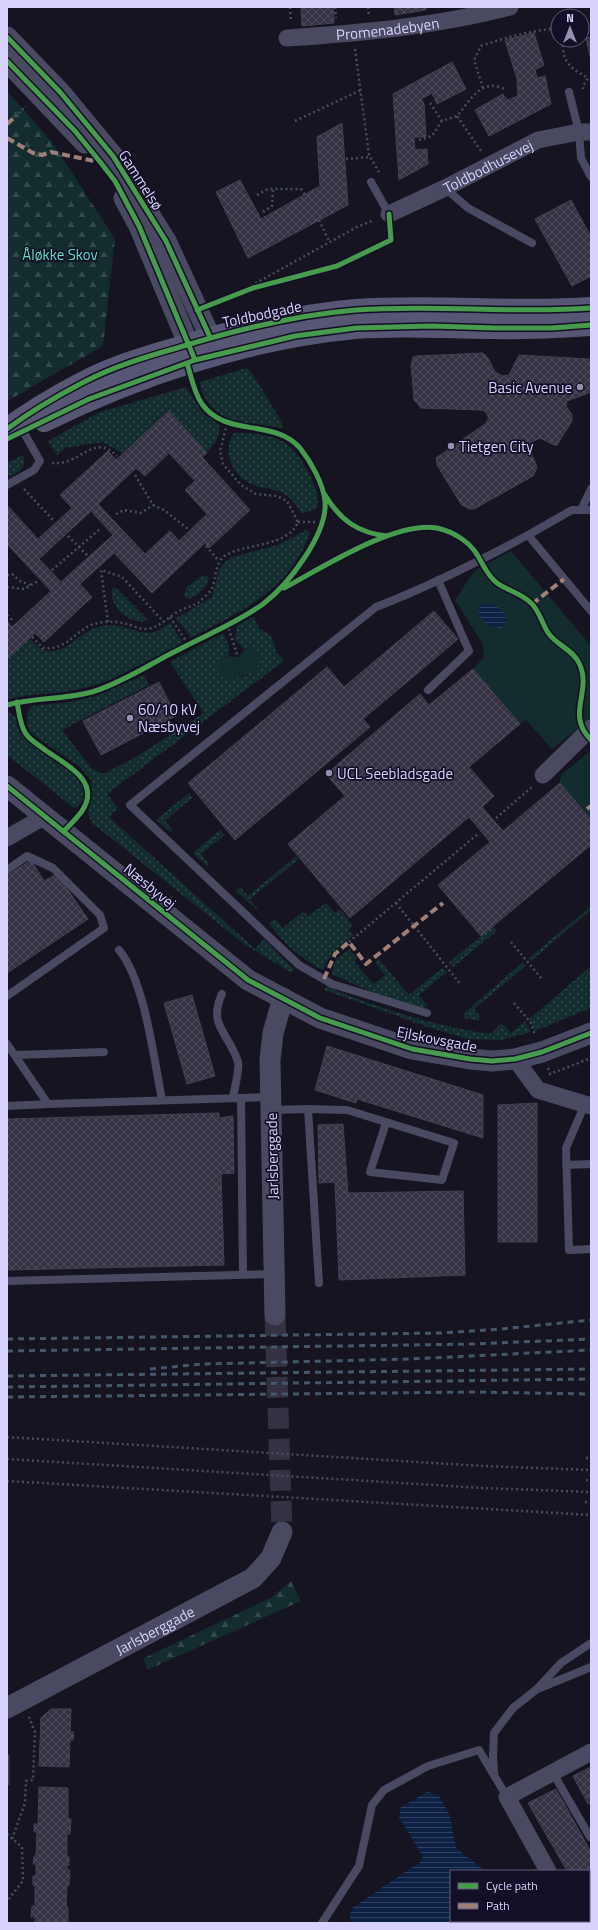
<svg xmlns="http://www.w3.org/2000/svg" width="598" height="1930" viewBox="0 0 598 1930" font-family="'Titillium Web',sans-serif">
<defs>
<pattern id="grass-dots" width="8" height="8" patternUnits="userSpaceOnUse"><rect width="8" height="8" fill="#132c2d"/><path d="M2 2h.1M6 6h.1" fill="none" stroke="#354a4c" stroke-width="1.8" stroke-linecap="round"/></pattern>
<pattern id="forest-firs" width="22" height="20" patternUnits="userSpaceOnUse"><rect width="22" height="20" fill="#132c2d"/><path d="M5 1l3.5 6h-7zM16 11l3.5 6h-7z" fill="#354a4c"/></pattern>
<pattern id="water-rules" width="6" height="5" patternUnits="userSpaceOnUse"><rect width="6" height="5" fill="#0d2144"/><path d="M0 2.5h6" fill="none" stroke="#304060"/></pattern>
<pattern id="building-cross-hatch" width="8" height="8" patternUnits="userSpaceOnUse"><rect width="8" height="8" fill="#343243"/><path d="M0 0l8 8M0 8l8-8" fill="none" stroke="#514f5f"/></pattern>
</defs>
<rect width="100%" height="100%" fill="#161421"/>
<path fill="url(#grass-dots)" d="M246,368L252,373L280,419L283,429C268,424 252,425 236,421C218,417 201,400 200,382Z
M186,387L203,413L219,425L220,430L216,441L207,453L169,412L123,454L103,442L65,448L57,456L48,441L100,412Z
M234,433C274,433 292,438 310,476C315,487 320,495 317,508L302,514C297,507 293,499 286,495C276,488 262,489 251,484C231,475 222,450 234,433Z
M23,455C28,468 20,471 10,477L7,472V463Z
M306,530L310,532C292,589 240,612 191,638L176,618L212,597L219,570L225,562L232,557L278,545Z
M206,575L209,577C207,589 199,595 188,599L184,596L187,586C195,583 197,577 206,575Z
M115,587L147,619L146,621C134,625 117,612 113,601C112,598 112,593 112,589Z
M254,616L259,628L271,636L277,653L284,661L107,794L118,808L109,817L255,949L264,939L294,969L292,973L244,944L92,823L88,814L92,794L91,780L79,766L32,734L27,725V714L32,706L71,702L96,696L144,675L149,685L62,730L92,769L103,774L136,757L204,713L170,662L223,633L229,646V657H224L239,678L247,675L261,663L249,648L245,650L235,640L237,626Z
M170,623L183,643L114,678L96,685L66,692L31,695L7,699V659L29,638C36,646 44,653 55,651C73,647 82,630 101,626C122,622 142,638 157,631C162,629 166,625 170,623Z
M7,711L16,717C17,722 18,730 21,734C34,753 90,772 84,798C82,803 79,806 74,808L7,755Z
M189,793L193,797L165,821L173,830L170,832L156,820Z
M220,830L225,835L201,854L209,864L207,866L193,853Z
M296,856L298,860L250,899L258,909L257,910L236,891L240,887L248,896Z
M326,903L335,913L340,909L353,926L348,930L354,935L331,954L323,970C301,959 283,943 269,923L275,919L283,928L303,911L308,916Z
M591,906V910L531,961L529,958Z
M493,926L497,931L453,967L448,963Z
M349,949L357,958L354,961L373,984L385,975L375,963L379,959L409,995L442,968L447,972L419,995L427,1005L424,1008L374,993L331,974L336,959Z
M523,962L526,966L474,1009L481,1018L478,1021L465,1018L463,1014Z
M591,966V1008L535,1031L529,1019Z
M326,986C382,1010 429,1024 490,1034L502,1023L511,1033L525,1021L531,1032L502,1040L467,1039L428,1027L324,990Z"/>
<path fill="url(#forest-firs)" d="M7,91L52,142L115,239L103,346L7,401Z
M291,1581L301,1601L147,1670L144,1658L272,1597Z"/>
<path fill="#132c2d" d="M511,551L591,646V718L552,749L526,720L520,724L473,669L484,657L482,643L455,600L475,570Z
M253,647C280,663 236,687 218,675V662C224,656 230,657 238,657L245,650Z
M591,750V820L560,783L561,775Z"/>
<path fill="url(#water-rules)" d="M480,604H494L505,614L506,622L502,628C488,627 474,620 480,604Z
M427,1792L439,1795L450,1816L456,1848L485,1871H451V1921H500L496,1923H352L350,1920L351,1909L423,1860L422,1855L399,1817L401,1807Z"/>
<path fill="url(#building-cross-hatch)" stroke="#433f54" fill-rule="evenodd" d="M301,7H333L334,23L302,26Z
M394,7H426V10L395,15Z
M534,33L544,65L535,70L537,78L545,76L551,104L489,136L475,110L503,94L507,100L518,96L517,79L505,40Z
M591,37V61L586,38Z
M452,62L466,89L437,104L432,93L421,99L424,104L426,137H414L415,150L427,149L428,164L399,180L393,94Z
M342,123L348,205L248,258L216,192L240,180L261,219L320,186L317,137Z
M571,200L591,237V276L572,286L535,219Z
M483,353L488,358L495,372L503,376L509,375L519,355L589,359L591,360V392L567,401L566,406L572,415V421L557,445H554L540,438L532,442L530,450L537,467L533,476L474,509H469L461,504L437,465L436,458L485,424L488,420V416L486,412L481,410L421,408L414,400L411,365L413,357L417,356Z
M169,411L207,453L202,457L250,510L209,548L205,543L152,593L114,553L80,584L92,597L44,642L35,633L7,659V621L12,627L51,591L7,544V505L38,539L72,508L60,495L108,451L116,460ZM169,453L195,481L185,490L207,514L179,541L170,531L145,554L98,504L136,468L145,476ZM91,511L113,535L61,582L39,559Z
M434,611L458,639L363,719L370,727L235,840L188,783L327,667L344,687Z
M473,669L520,724L469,767L494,796L482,807L503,831L560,783L591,820V845L481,936L438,885L490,842L469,817L350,918L288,844L345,796L326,774L420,694L429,705Z
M159,682L176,716L101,755L83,721Z
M31,860L44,881L57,874L88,919L7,973V876Z
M192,995L215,1076L187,1084L164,1003Z
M327,1046L483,1095V1138L357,1099L356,1103L315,1090Z
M537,1103V1242H498V1105Z
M219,1113V1118L233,1116L234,1173L221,1174L224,1265L7,1270V1119Z
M343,1124L348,1193L463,1191L465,1275L339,1280L335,1182L319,1183L318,1125Z
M51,1709H71L70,1732H74L73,1740H70L69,1767L39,1766L41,1718Z
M7,1755H9V1785L7,1784Z
M591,1767V1802L588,1804L573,1776Z
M39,1787L68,1788V1819H71L70,1834H67V1857H69V1865H67V1870H70L69,1885H67L66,1907H68V1923H35V1917H31L32,1906H35V1885H33V1876H36V1864H33L34,1856H36L37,1832H34V1824H38Z
M556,1789L591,1852V1914L589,1910V1871H567L528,1803Z"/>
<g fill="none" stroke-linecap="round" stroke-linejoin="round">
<path stroke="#333142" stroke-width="21" stroke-dasharray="21 10" stroke-linecap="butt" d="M275,1315L282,1532"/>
<path stroke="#44505f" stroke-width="2.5" stroke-dasharray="2 3" stroke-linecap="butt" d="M290,7L291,21
M335,7L336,18
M368,7L369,15
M582,26L591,25
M563,40C562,63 569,67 588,78L583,86V92
M355,49L369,155L379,172
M483,88L474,60L481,46C506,37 531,31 558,28
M430,103L442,121
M15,117L26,106
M295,121L361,90
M419,140L432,136L442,121L457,116
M481,151L457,116C466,106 477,85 493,86C497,86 502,88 505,89
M346,159L370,157
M257,195L268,189H301L305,195
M263,212L272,206L273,189
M319,220L329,241
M229,298L357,227L374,220
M52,463C81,466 93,432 117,456
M135,475L153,505L164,510L188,529
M24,489L54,521
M116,514L124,510L141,513L153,505
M298,522H321
M68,536L87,555
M206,546L219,561
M52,570L101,528
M7,575L12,574L20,581L30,585
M7,587L24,589L38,581
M7,615L14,622
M170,617L188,644
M108,622L101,570L122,577L164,622
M227,624L238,657
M32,637L43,648C67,650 72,634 91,625C102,621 116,621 127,624C132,625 139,629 144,629C159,629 169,616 181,610C187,607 193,606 198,603C202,599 208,594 211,590C217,579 214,562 226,555C247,543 288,547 298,522L287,501L277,496L256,494L241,485L223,464L220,451L227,424
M496,818L532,787
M396,903L461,985
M349,942L479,833
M511,942L542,979
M514,1003L531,1023L535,1035
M548,1068L550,1074L591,1058
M7,1437L483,1466L591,1470
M586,1458H591
M7,1459L483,1488L591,1492
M586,1480L591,1481
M7,1481L591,1515
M585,1502L591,1503
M7,1834L22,1847L23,1881L7,1901
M12,1839L25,1803L26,1781L33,1780L35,1732L29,1717"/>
<path stroke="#4a4962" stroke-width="8" d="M569,92L579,132L581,158L591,177
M371,182L389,214
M445,188L468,208L532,243
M7,485L34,470L40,461L23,431
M581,510L591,489
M591,510H572L528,535L591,611
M428,690L469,651L438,580
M7,870L27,856L53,868L100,915L104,928L7,996
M119,950C145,981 154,1060 162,1100
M222,994C207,1026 230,1034 238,1062C240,1069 234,1090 233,1098
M427,1013L332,984L299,965L130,805L376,607C428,587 478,562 528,535
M7,1044L48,1104L270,1097
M15,1055L104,1052
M241,1098L243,1275
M585,1104L566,1148L569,1250L591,1249
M7,1106L48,1104
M308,1109L347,1110L454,1143L442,1180L370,1172L386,1123
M272,1110L308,1109L319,1283
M566,1165L591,1164
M7,1281L274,1274
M540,1688L591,1667
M494,1773L493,1756L494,1733L513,1708L537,1689L561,1663L591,1643
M553,1773L590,1837
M322,1923L359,1866L372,1805L384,1790L428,1766L479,1750L507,1797"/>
<g stroke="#4a4962" stroke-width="17">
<path id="s1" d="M287,38C361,33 438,26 510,7"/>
<path id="s2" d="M389,214L445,188L538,140L579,132H591"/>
<path d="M543,775L591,728"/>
<path d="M7,838L45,816"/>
<path d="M515,1059L538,1090L591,1106"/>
<path d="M548,1871L507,1797L591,1752"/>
<path d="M575,1921L576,1923"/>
</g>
<g stroke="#4a4962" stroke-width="21">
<path d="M7,37L60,92L113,156L166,241L218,354"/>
<path d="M7,61L85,143"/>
<path d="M124,198L139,226L195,360"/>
<path d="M7,786L248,980L320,1018L412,1049L470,1059L492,1061L515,1059L542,1052L591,1033"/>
<path d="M275,1315L270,1060L273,1033L283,998"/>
<path id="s3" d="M7,1708L253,1578L271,1558L282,1532"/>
</g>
<path stroke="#575674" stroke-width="22" d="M44,421C140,374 249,338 355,328C402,324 448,328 494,328C527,329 559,327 591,325
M7,429C30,412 57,396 82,383C112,367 145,357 177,348C235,330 295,315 356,310C434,304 513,314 591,308"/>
<path stroke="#43596b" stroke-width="3" stroke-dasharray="6 5" stroke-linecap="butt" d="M7,1339L441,1333L501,1329L591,1320
M7,1351L473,1344L591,1339
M150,1369L202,1364L411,1359L591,1350
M7,1376L591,1369
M7,1387L591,1379
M7,1397L475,1392L591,1394"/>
<path stroke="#9e8076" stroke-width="4" stroke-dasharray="8 4" stroke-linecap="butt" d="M7,124L15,117
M7,138L33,153L42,155L51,152L99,162
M532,604L564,579
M587,809L591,806
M324,979L335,954L349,942L366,964L443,903"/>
<g stroke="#130f26" stroke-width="8">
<path id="cycleway" d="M7,37L60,92L113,156L166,241L210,337
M7,61L75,131L101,163L115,181L139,226L195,360
M197,310L253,288L337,266L391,240L389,214
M7,429C30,412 57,396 82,383C112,367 145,357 177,348C235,330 295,315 356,310C434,304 513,314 591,308
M7,439L89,399L195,360L295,336L356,328L431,326L495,328H552L591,325
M325,495C340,520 358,533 387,536
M284,588C320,569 396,520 437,528C446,530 455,534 462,539C481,551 482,572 497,583C508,591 521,593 531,603C540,611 542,625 549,634C557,645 573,650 579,663C593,691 565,714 591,740
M17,702C19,712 20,726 26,734C31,741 39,745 45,750C65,764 102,781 82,811C77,818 70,825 64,831
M7,705C36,697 67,700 95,691C123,682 150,664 176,651C204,636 237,623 263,604C288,585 328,534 325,501C323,483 311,462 300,448C274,418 226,438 202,404C194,393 191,376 187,363
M7,786L248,980L320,1018L412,1049L470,1059L492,1061L515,1059L542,1052L591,1033"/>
</g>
<use href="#cycleway" stroke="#469c4c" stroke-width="5"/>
</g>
<g fill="#9591b1" stroke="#130f26" stroke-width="1.5">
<circle cx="580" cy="387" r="4"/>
<circle cx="451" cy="446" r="4"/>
<circle cx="130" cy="718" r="4"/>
<circle cx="329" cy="773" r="4"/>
</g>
<g text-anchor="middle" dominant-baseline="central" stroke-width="3.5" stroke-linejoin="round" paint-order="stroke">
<g font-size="15" fill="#d9d4ff" stroke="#130f26">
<text stroke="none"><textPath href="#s1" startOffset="101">Promenadebyen</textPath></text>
<text stroke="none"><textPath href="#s2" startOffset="110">Toldbodhusevej</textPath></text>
<text transform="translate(141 180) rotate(57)">Gammelsø</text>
<text transform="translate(262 314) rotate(-12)">Toldbodgade</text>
<text transform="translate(150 886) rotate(39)">Næsbyvej</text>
<text transform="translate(437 1039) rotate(11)">Ejlskovsgade</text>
<text transform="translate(272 1156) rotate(-91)">Jarlsberggade</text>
<text stroke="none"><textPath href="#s3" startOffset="167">Jarlsberggade</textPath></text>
</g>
<g font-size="15" fill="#5fe0c0" stroke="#130f26">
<text x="60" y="254">Åløkke Skov</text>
</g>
<g font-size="15" fill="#d9d4ff" stroke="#130f26" text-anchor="start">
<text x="572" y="387" text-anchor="end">Basic Avenue</text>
<text x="459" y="446">Tietgen City</text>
<text x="138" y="709">60/10 kV<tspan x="138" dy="17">Næsbyvej</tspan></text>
<text x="337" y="773">UCL Seebladsgade</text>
</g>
</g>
<rect width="598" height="1930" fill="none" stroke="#d9d4ff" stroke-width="16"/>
<rect x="450" y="1870" width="140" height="52" fill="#130f26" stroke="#625e7d"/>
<rect x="458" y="1883" width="20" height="6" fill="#469c4c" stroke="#625e7d"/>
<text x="486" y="1890" font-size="12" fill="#d9d4ff">Cycle path</text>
<rect x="458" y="1903" width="20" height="6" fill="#9e8076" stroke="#625e7d"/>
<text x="486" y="1910" font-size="12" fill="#d9d4ff">Path</text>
<g transform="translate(570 28)"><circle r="19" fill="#130f26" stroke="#625e7d"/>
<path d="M0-3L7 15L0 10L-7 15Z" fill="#9591b1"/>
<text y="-6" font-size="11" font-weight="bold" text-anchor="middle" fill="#d9d4ff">N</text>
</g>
</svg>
